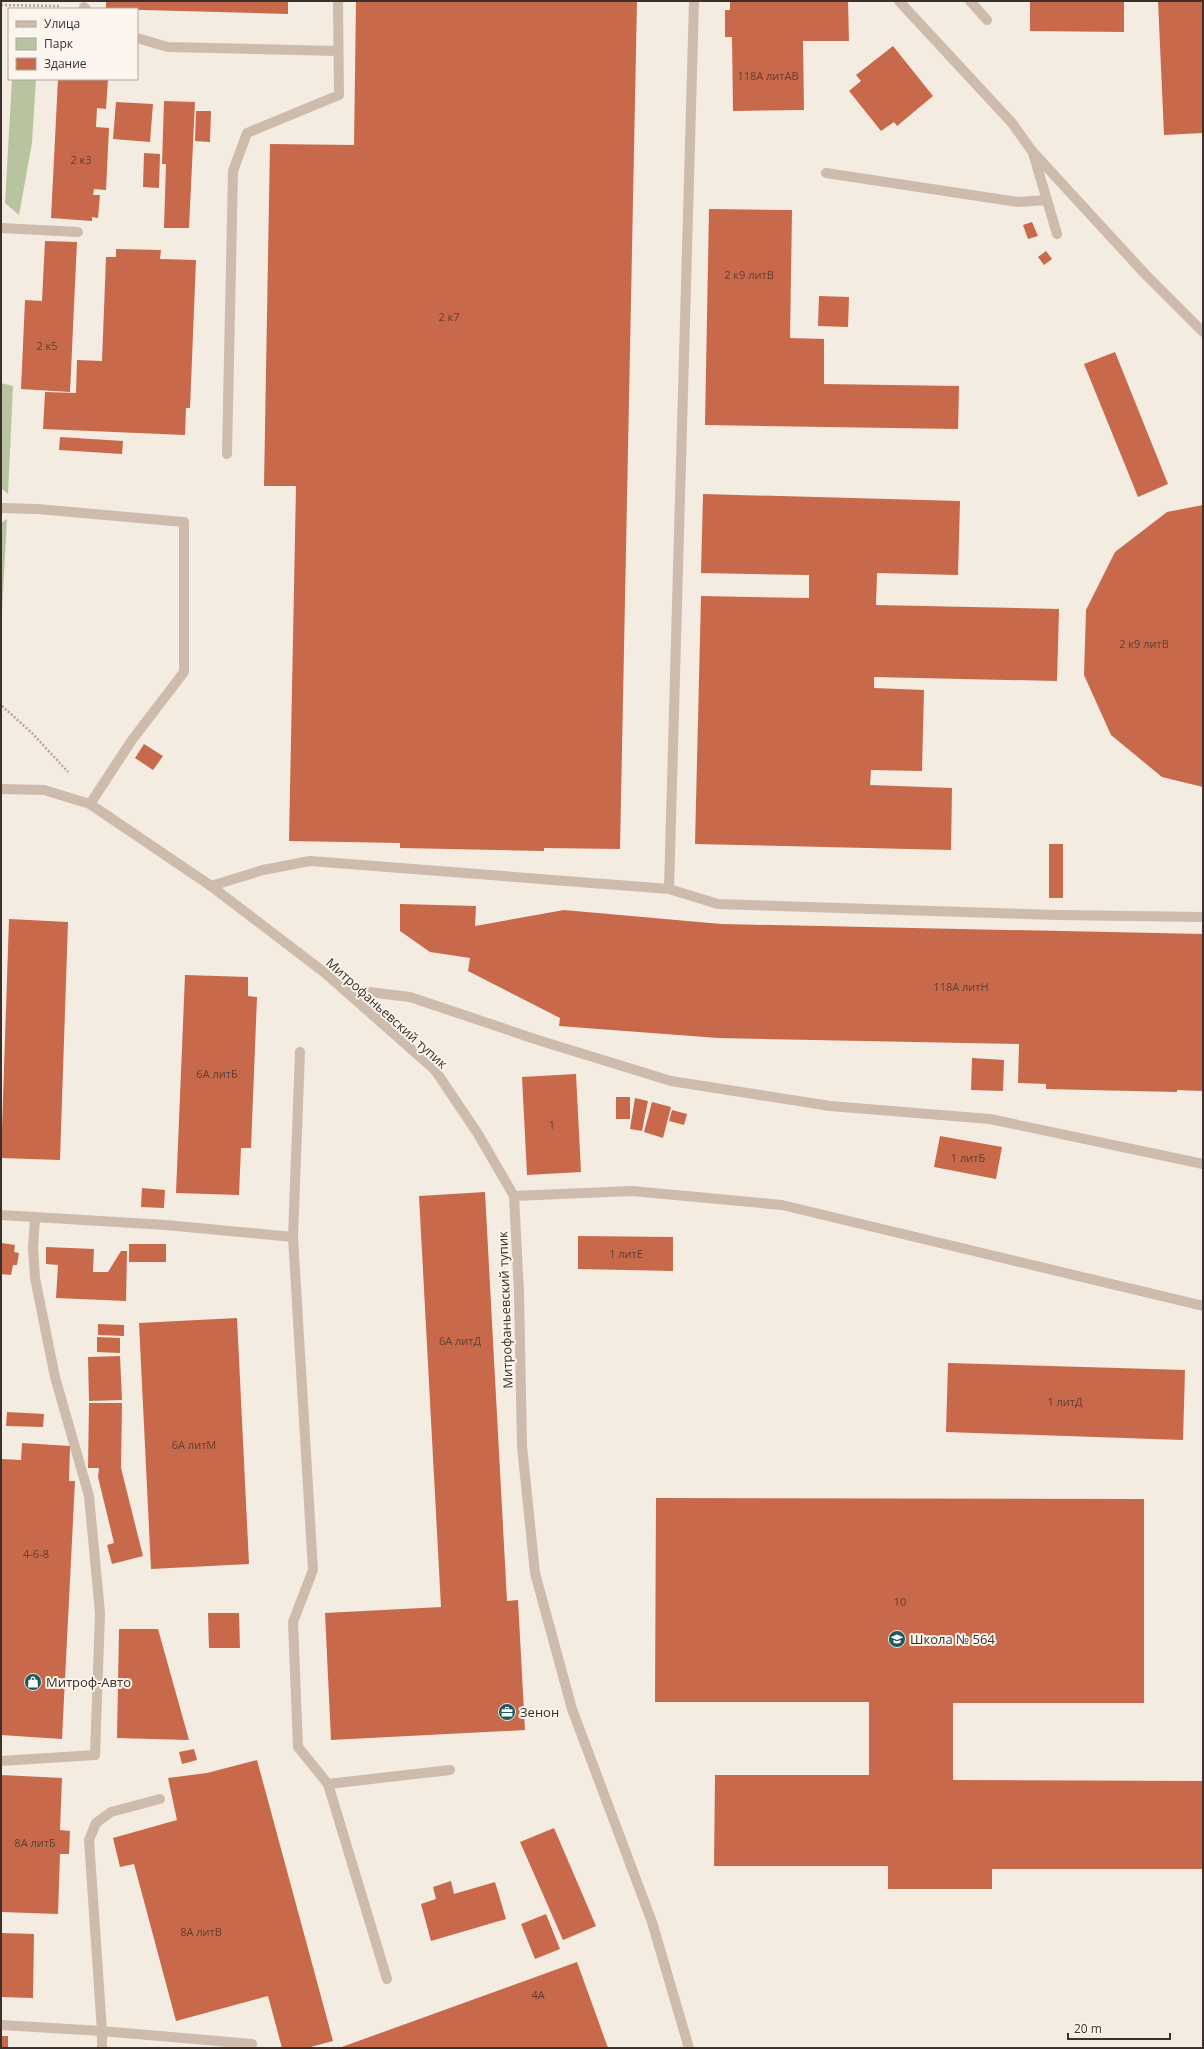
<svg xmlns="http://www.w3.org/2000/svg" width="1204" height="2049" viewBox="0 0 1204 2049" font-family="'Open Sans',sans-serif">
<rect width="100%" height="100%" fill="#f4ebe1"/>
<path fill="#b8c4a0" d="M12,79H36L32,143L19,215L5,203Z
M1,383L13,386L8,494L1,488Z
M7,519L1,631V523Z"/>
<path fill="#c8694b" d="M106,1H288V14L106,9Z
M356,1H637L620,849L544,848V851L400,848V843L289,841L296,486H264L270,144L354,145Z
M730,1H848L849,41H803L804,110L733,111L732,37H725V10H730Z
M1030,1H1124V32L1030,31Z
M1158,1H1203V133L1164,135Z
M893,46L933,96L897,126L894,122L881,131L849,91L861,81L856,75Z
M58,79H108L106,109L97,108L96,127L109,128L106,190L94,189L93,195H100L98,218L92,217V221L51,218Z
M164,101L195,102L189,228H164L166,164H162Z
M116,102L153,104L150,142L113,139Z
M196,111H211L210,142L195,141Z
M144,153L160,154L159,188L143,187Z
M709,209L792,210L790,338L824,339V384L959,386L958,429L705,425Z
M1032,222L1038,236L1028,239L1023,225Z
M45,241L77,242L70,392L21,389L25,300L42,301Z
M116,249L161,250L160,259L196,260L190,408H186L185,435L43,429L45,392L76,393L77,360L102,361L106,257H116Z
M1046,251L1052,259L1044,265L1038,257Z
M819,296L849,297L848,327L818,326Z
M1115,352L1168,484L1138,497L1084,364Z
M60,437L123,441L122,454L59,450Z
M703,494L960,501L958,575L877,573L876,605L1059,609L1057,681L874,677V688L924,690L922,771L871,770L870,785L952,788L951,850L695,844L701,596L809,598V575L701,573Z
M1203,505V787L1162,777L1111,735L1084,675L1086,610L1115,552L1167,512Z
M144,744L163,756L153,770L135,758Z
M1049,844H1063V898H1049Z
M400,904L476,906L475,926L564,910L721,924L1203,934V1091L1177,1090V1092L1046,1089V1084L1018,1083L1019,1044L718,1038L559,1026L560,1018L468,971L470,958L430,952L400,931Z
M9,919L68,922L60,1160L1,1158Z
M185,975L248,977V996L257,997L251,1148H241L239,1195L176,1193Z
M972,1058L1004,1060L1003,1091L971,1090Z
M576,1074L581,1172L527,1175L522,1077Z
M616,1097H630V1119H616Z
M635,1098L648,1101L642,1131L630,1129Z
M652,1102L671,1107L663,1138L644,1132Z
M672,1110L687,1114L684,1125L669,1121Z
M940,1136L1002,1147L996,1179L934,1167Z
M142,1188L165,1190L164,1208L141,1207Z
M485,1192L507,1601L518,1600L525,1730L331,1740L325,1613L441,1607L419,1196Z
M578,1236L673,1237V1271L578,1269Z
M2,1243L15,1245L14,1252L19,1253L17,1265H13L11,1275L1,1274Z
M129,1244H166V1262H129Z
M46,1247L94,1249L93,1272H108L121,1251H127L126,1301L56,1298L58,1265L46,1264Z
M237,1318L249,1564L151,1569L139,1323Z
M98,1324L124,1325V1336L98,1335Z
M97,1337L120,1338V1353L97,1352Z
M120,1356L122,1400L89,1401L88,1357Z
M948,1363L1185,1370L1183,1440L946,1432Z
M89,1403H122L121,1468L143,1556L112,1564L107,1545L114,1543L98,1477L99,1468H88Z
M7,1412L44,1414L43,1427L6,1426Z
M22,1443L70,1446L69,1481H75L62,1739L1,1735V1459L21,1460Z
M656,1498L1144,1499V1703H953V1780L1203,1781V1869H992V1889H888V1866H714L715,1775H869V1702H655Z
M208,1613H239L240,1648H209Z
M119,1629H158L189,1740L117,1738Z
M194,1749L197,1760L182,1764L179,1752Z
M257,1760L333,2041L307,2048H282L268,1996L176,2021L134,1864L120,1867L113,1838L177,1820L168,1778L207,1773Z
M1,1775L62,1778L60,1830L70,1831L69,1854H60L58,1914L1,1912Z
M554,1828L596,1926L563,1940L520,1842Z
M451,1881L454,1894L495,1882L506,1919L431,1941L421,1904L436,1899L433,1887Z
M546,1914L560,1949L535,1959L521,1924Z
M1,1933L34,1934L33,1998L1,1997Z
M577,1962L608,2048H339Z
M1,2036H8V2048H1Z"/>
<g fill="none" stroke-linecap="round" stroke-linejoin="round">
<path stroke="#b9a596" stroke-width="2.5" stroke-dasharray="2 2" stroke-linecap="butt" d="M1,5L60,6
M2,706L33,734L68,772"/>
<path stroke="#cdbbac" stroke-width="10" d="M899,1L1012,123L1032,151L1145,274L1203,332
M970,1L987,20
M84,7L86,9
M137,38L168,47L338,51
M1033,153L1057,234
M826,173L1018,202L1047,200
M1,228L78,232
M227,454L233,171L247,133L339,95L338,1
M1,508L37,509L184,522V672L132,740L90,804
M211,886L263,870L310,861L669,889L718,904L1058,915L1203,917
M669,889L694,1
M343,989L410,997L541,1041L671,1081L830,1106L990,1119L1203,1164
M435,1070L478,1134L514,1196L519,1292L522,1446L535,1573L572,1709L652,1922L689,2048
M514,1196L632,1191L782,1205L1203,1306
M1,1215L166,1225L293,1237L313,1570L293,1622L298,1747L328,1784L387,1979
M293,1237L300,1052
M1,1761L95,1755L100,1613L89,1496L55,1377L35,1278L33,1248L35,1217
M328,1784L450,1770
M1,2025L102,2031L252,2044
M102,2048V2031L89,1840L96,1823L111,1812L160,1799"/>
<path stroke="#cdbbac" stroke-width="10" d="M1,789L44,790L90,804L211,886L325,973L435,1070"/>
</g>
<defs>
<g id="school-disc" transform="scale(0.9)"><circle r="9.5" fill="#1f5a5e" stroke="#fbf5ee"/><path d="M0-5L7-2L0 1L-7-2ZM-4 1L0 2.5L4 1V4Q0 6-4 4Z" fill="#fff"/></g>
<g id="shop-disc" transform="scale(0.9)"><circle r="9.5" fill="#1f5a5e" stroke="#fbf5ee"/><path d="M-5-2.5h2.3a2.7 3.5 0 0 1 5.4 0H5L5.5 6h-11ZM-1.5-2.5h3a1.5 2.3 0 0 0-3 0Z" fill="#fff"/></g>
<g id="office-disc" transform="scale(0.9)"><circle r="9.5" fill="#1f5a5e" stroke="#fbf5ee"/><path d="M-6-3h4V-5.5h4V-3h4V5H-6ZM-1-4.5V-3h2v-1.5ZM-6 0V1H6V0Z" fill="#fff"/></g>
</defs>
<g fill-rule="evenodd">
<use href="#school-disc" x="897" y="1639"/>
<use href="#shop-disc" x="33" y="1682"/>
<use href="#office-disc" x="507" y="1712"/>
</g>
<g text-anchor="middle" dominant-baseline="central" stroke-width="4" stroke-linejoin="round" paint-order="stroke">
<g font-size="11" fill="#5e3e33">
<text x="768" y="75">118А литАВ</text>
<text x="81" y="159">2 к3</text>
<text x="749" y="274">2 к9 литВ</text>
<text x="449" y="316">2 к7</text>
<text x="47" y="345">2 к5</text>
<text x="1144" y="643">2 к9 литВ</text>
<text x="961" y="986">118А литН</text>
<text x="217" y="1073">6А литБ</text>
<text x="552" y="1124">1</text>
<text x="968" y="1157">1 литБ</text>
<text x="626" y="1253">1 литЕ</text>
<text x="460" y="1340">6А литД</text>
<text x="1065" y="1401">1 литД</text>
<text x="194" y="1444">6А литМ</text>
<text x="36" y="1553">4-6-8</text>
<text x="900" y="1601">10</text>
<text x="35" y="1842">8А литБ</text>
<text x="201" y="1931">8А литВ</text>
<text x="538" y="1994">4А</text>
</g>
<g font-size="13" fill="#3b302b" stroke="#fbf5ee">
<text transform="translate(387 1013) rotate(42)">Митрофаньевский тупик</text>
<text transform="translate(505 1310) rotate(-92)">Митрофаньевский тупик</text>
</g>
<g font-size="13" fill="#3b302b" stroke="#fbf5ee" text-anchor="start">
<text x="910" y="1639">Школа № 564</text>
<text x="46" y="1682">Митроф-Авто</text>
<text x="520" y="1712">Зенон</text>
</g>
</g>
<rect width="1204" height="2049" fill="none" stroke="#3b302b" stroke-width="4"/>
<rect x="8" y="8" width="130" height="72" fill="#fbf5ee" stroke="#aea6a0"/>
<rect x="16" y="21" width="20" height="6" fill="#cdbbac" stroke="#aea6a0"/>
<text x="44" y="28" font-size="12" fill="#3b302b">Улица</text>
<rect x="16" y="38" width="20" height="12" fill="#b8c4a0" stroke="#aea6a0"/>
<text x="44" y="48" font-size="12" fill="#3b302b">Парк</text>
<rect x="16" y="58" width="20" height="12" fill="#c8694b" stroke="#aea6a0"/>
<text x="44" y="68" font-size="12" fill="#3b302b">Здание</text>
<path d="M1068 2033v6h102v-6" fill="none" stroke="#3b302b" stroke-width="2"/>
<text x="1074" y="2033" font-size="12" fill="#3b302b" stroke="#fbf5ee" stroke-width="3" paint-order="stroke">20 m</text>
</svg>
